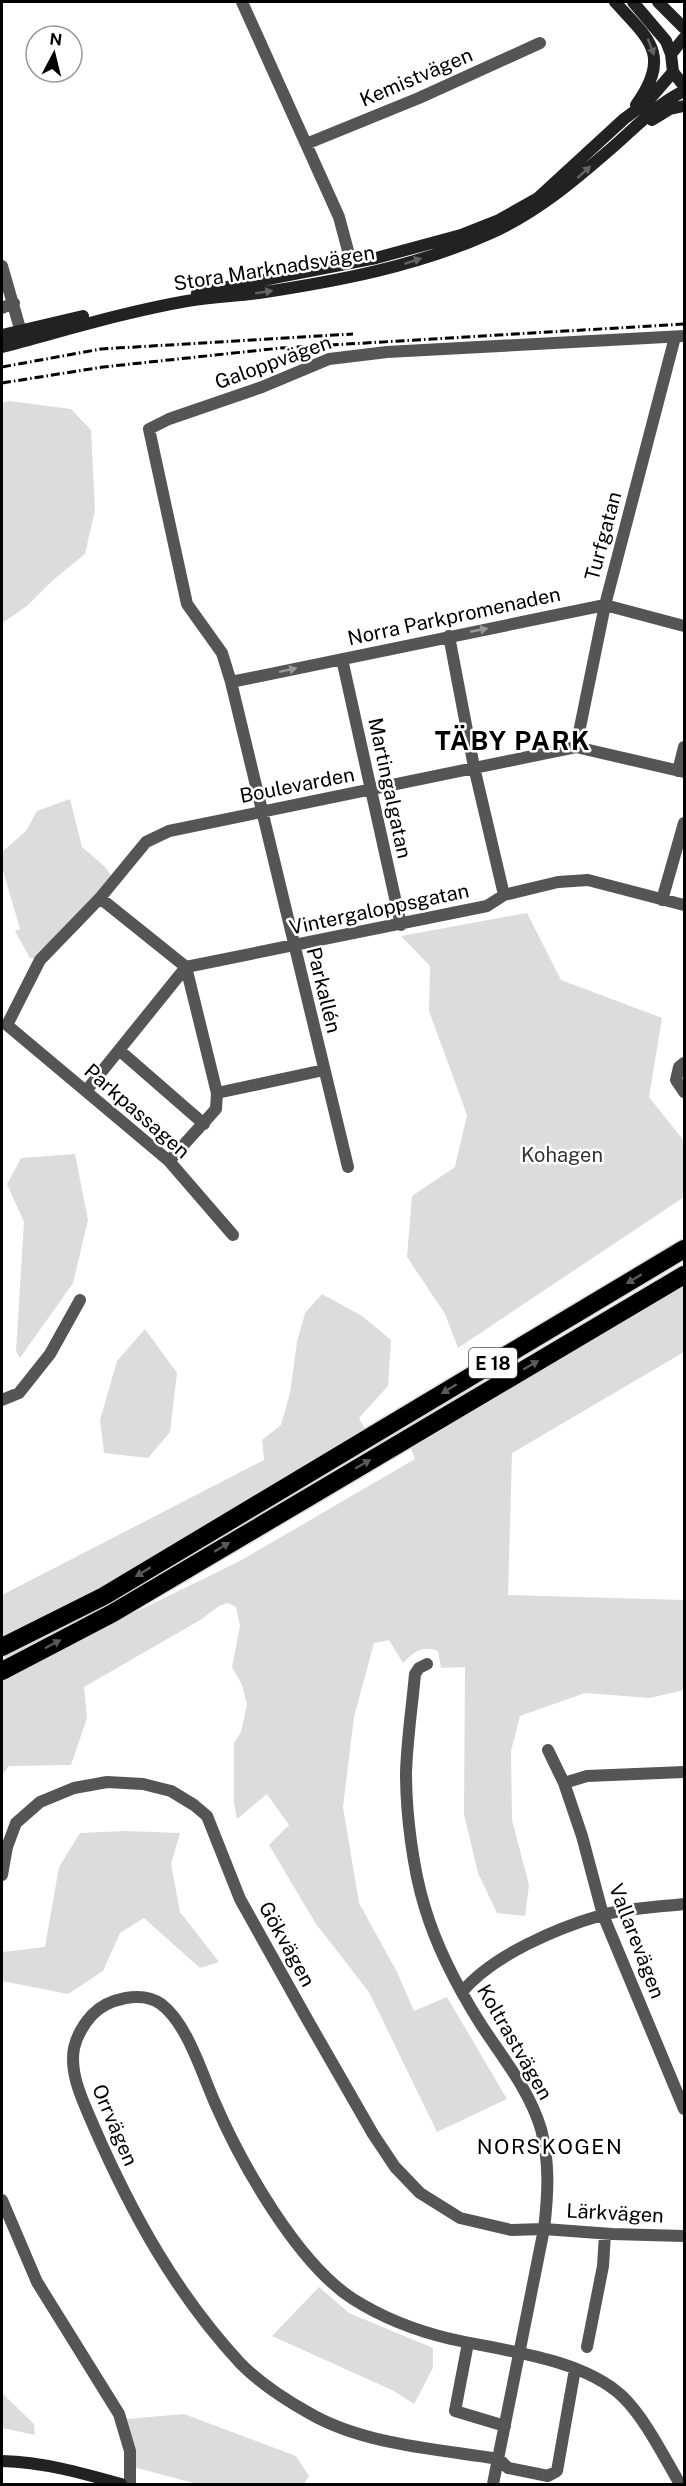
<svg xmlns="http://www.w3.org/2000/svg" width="686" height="2486" viewBox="0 0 686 2486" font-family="'Public Sans',sans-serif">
<rect width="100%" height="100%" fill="#fff"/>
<path fill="#dcdcdc" d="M9,401L71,409L91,430L95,510L85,554L53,580L27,606L2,623V403Z
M70,799L82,847L104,866L115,880L40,960L30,958L15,931L20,929L2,867V852L26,831L37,811Z
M527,913L561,980L662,1018L649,1097L684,1141V1197L458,1348L445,1314L407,1257L412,1196L455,1167L467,1115L429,1011L430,966L401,936Z
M75,1154L88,1220L73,1283L20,1358L16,1351L24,1222L7,1184L21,1158Z
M684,1287V1352L512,1453L508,1595L684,1600V1690L650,1698L585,1693L520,1716L511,1751L512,1820L529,1885L525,1916L497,1913L478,1873L464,1814L465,1667L441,1668L438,1651C422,1645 414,1652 403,1663L389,1640L374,1643L354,1717L343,1807L359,1903L397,1972L414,2011L447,1997L507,2099L437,2132L369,1992L316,1924L269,1845L289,1825L267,1794L237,1819L234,1803V1743L241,1732L247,1704L242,1685L232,1667L240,1626L236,1607L228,1603L219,1606L202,1619L84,1687L87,1718L71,1765L9,1766L2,1775V1677L240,1561L415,1459L410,1446Z
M322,1294L362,1316L391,1340L388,1386L359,1418L366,1431L70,1605L2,1639V1595L264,1460L262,1440L281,1425L290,1393L297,1342L305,1313Z
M145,1329L177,1373L170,1432L148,1458L104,1453L100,1420L117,1361Z
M126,1831L180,1833L171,1864L180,1912L219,1962L200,1968L144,1918L120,1933L103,1971L68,1994L2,1981L3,1952L45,1947L59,1867L80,1833Z
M319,2287L349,2313L433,2348V2368L414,2404L394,2391L272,2336Z
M2,2393L34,2424L35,2435L2,2428Z
M184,2414L296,2456L309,2476L304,2484H197L130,2466L127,2419Z"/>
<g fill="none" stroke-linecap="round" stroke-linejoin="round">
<g stroke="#dbdbdb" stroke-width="21">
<path id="highway" d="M2,1647L104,1596L684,1249
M2,1671L113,1613L684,1275"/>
</g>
<path stroke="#555" stroke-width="12" d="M242,2L339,217L351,262
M306,144L419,98L540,43
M2,266L23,339
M2,308L14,303
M449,636L474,767L504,895
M342,659L401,925
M231,682L605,605L684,626
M576,747L605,605L675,337
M678,771L684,747
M100,898L186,967L487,906L504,895L558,882L588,880L684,905
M662,900L684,823
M119,1050L204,1124
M684,1063L679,1067L676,1080L684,1092
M86,1091L186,967
M217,1093L324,1070
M169,1161L216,1109L217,1093L186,967
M348,1167L231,682L222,653L187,604L149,429L169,419L262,387L329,359L387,352L684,336
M233,1235L169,1161L7,1025L40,960L100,898L146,842L169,831L576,747L684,772
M2,1400L19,1393L50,1354L80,1300
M427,1664L419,1668L415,1674C412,1707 407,1740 406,1773C406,1814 413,1870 425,1908C437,1948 458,1988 480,2023C502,2057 529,2089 541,2129C550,2163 548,2195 544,2229L493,2484
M548,1750L564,1783L582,1836L603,1915L684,2109
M564,1783L587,1776L684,1772
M2,1875L7,1847L16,1823L40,1802L74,1788L107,1782L143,1784L171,1791L194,1805L207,1816L240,1899L307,2019L373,2134L395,2167L420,2193L460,2218L511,2230L544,2229L612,2234L684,2236
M462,1992C493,1955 557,1928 602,1915C629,1908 657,1907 684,1904
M2,2200L37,2282L119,2414L130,2451V2484
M468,2343L455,2411L505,2426
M587,2347L603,2266L605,2234
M575,2369L557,2471L548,2476L508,2468L499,2459C437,2449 364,2445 309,2413C286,2400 260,2383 241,2364C176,2294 132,2214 94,2127C84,2103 69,2075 74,2048C77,2035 83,2025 92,2015C107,1999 141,1990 161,2004C187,2023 202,2074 215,2103C241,2163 297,2263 353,2299C383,2318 417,2331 451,2339C504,2351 581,2358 622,2396C645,2418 664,2457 680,2484"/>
<path stroke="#222" stroke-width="12" d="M615,2C649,39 672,55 636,105
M633,2L666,41L671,54
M658,2L684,28
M684,38L671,54L673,72L684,86
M652,120L670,109L684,106
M197,293L376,258L461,235L499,220L538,198L624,119L648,101L673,72
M2,335L83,316
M2,347C63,331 124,312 187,301C211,297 235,296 259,293C338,281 418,266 491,233C538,212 575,180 613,147C636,127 657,104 684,91
M2,2461C43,2462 82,2473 121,2484"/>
<use href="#highway" stroke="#000" stroke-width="18"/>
<path stroke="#000" stroke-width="3" stroke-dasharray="9 3 1.5 3" stroke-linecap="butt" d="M2,367L101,349L353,334
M2,383L103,367L281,348L684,324"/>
</g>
<defs><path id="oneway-solid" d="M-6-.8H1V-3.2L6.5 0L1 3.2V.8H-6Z" transform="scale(1.5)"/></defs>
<g fill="#646464">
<use href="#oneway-solid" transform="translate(651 47) rotate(69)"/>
<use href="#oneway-solid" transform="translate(584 172) rotate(-42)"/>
<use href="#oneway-solid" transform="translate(413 261) rotate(-18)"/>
<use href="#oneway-solid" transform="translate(264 292) rotate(-9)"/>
</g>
<g fill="#999">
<use href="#oneway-solid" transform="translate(479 630) rotate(-11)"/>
<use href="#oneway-solid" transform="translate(288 670) rotate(-12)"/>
</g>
<g fill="#595959">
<use href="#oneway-solid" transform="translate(634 1279) rotate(149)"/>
<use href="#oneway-solid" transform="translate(531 1365) rotate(-30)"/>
<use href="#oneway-solid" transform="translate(449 1389) rotate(149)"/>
<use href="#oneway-solid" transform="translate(363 1464) rotate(-30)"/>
<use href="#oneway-solid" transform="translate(222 1547) rotate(-31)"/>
<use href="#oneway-solid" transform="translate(143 1572) rotate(149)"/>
<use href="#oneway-solid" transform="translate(53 1644) rotate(-28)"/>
</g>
<g text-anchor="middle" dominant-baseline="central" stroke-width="5" stroke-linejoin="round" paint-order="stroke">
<rect fill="#fff" stroke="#4c4c4c" stroke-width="1.5" x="469" y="1348" width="48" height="30" rx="4.5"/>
<g font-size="18" font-weight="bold" fill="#000">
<text x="493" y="1363">E 18</text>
</g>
<g font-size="20" fill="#000" stroke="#fff">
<text transform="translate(416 77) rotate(-23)">Kemistvägen</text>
<text transform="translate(274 268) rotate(-9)">Stora Marknadsvägen</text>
<text transform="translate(273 362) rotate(-20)">Galoppvägen</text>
<text transform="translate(603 536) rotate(-75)">Turfgatan</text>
<text transform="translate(454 616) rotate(-12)">Norra Parkpromenaden</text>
<text transform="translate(297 785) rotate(-11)">Boulevarden</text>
<text transform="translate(390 788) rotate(78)">Martingalgatan</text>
<text transform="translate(379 909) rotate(-12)">Vintergaloppsgatan</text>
<text transform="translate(324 990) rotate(76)">Parkallén</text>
<text transform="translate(137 1111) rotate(41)">Parkpassagen</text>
<text transform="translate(637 1941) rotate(69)">Vallarevägen</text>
<text transform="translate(287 1944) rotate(61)">Gökvägen</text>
<text transform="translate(515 2042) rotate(60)">Koltrastvägen</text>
<text transform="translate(115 2125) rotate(67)">Orrvägen</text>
<text transform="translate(615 2213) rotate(3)">Lärkvägen</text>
</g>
<g font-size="20" fill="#333" stroke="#fff">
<text x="562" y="1155">Kohagen</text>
</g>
<g font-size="21" letter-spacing="1.5" fill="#000" stroke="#fff">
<text x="550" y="2146">NORSKOGEN</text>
</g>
<g font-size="26" font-weight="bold" letter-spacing="1.5" fill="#000" stroke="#fff">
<text x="513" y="740">TÄBY PARK</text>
</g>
</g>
<rect width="686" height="2486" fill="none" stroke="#000000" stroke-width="6"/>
<g transform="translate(54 54) rotate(7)"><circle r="28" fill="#ffffff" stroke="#999999" stroke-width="1.5"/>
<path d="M0-4.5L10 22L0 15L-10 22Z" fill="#000000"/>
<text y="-9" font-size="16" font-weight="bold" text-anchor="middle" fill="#000000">N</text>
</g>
</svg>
